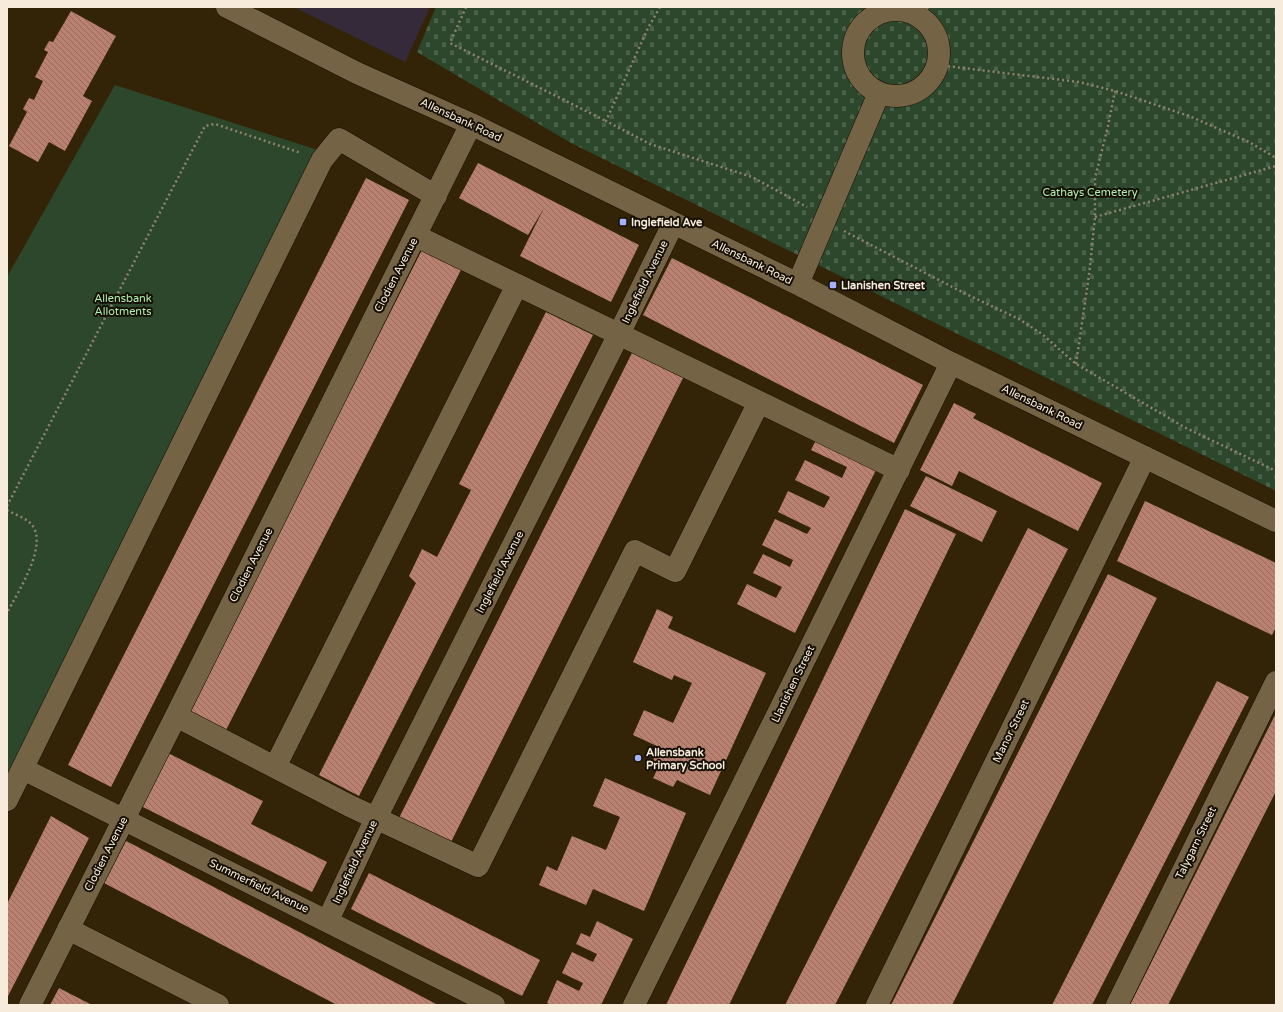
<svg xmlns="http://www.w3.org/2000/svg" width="1283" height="1012" viewBox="0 0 1283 1012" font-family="'Varela Round',sans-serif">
<defs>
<pattern id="cemetery-stones" width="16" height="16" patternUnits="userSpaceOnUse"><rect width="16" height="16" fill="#2c472c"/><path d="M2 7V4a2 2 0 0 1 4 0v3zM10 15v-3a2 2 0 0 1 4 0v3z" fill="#4b624a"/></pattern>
<pattern id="building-back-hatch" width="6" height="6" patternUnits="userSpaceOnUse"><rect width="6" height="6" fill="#ba8070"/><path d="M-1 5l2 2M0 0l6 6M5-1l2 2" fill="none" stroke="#936c60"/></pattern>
</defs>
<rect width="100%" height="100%" fill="#342407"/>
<path fill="#342a39" d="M294,7H430L405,62Z"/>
<path fill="url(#cemetery-stones)" d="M436,7H1276V491L571,143L417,52Z"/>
<path fill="#2c472c" d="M115,85L324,152L7,785V277Z"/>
<path fill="url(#building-back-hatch)" d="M71,11L116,36L83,96L92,101L65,151L49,142L38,162L9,146L27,112L23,109L29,98L34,100L43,81L35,77L48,52L44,50L49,41L53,42Z
M478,163L639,245L611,302L520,256L544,208L528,235L459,198Z
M366,178L409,200L111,787L68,765Z
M424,246L463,266L225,732L187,712Z
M672,258L923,385L894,443L643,315Z
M546,312L593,335L359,796L319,775L416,583L409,576L422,549L437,557L471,490L459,484Z
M632,353L683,378L449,846L398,820Z
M954,403L976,414L973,418L1102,483L1078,531L959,471L952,486L920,470Z
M816,440L876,470L795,633L737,604L747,584L776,598L782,587L753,573L763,554L790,567L793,560L762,545L775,519L807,534L811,528L778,512L788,491L824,508L830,497L795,480L805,460L842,478L847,467L811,450Z
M926,476L997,511L982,542L910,506Z
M1145,501L1276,563V627L1272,635L1117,561Z
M905,509L956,534L729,1005H666Z
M1028,528L1068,549L835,1005H785Z
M1108,574L1157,598L952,1005H891Z
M657,609L673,617L668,628L766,673L710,795L677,780L673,787L653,778L659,766L652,763L659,747L633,735L644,710L673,723L692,683L674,675L672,680L633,662Z
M1217,681L1249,697L1092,1005H1052Z
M1276,713V791L1168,1005H1130Z
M166,752L263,801L251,824L327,862L312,892L139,805Z
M605,778L686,813L644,911L593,889L586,905L539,885L547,866L557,871L572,836L606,850L620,817L593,806Z
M51,816L89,838L7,998V904Z
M126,841L134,845L438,1005H337L104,883Z
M369,873L540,960L522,996L351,909Z
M597,921L633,939L601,1005H551L547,1003L557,980L579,991L583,983L562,973L572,952L593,962L597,954L576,944L581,933L590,937Z
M59,988L92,1005H50Z"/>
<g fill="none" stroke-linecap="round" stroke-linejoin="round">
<g stroke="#190e00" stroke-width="23">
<path id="minor" d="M227,7L357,73L471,124L798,284L951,363L1276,521
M853 53a43 43 0 1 1 86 0a43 43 0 1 1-86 0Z
M416,236L759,402
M798,284L879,93
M176,716L350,806L478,866L635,551L675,571L759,402L899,470
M275,767L517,285
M23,769L494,1005
M7,800L322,160L339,139L436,196
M328,920L376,818L619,334L673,224
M68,929L218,1005
M30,1005L176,716L471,124
M634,1005L951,363
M877,1005L1145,457
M1117,1005L1276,682"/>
</g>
<path stroke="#90836c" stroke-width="2.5" stroke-dasharray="2 3" stroke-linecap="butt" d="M466,7L450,43L606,121
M660,7L648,28L606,121L650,144L752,177L807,207
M922,18L928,7
M938,65L1079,82L1115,91L1189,116L1249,142L1276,158
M1095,217L1276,166
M844,231L964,293L1019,319L1042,334L1076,364L1186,428L1276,471
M1076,364L1089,275L1095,217V178L1108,126L1115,91
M7,506L205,126L215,124L301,153
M7,510C14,514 23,517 29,522C52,541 17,593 7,613"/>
<use href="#minor" stroke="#756346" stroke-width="22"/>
</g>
<g fill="#a4b2fc" stroke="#160f04" stroke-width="1.5">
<rect x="619" y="218" width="8" height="8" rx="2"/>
<rect x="829" y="281" width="8" height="8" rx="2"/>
<circle cx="638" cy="758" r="4"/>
</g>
<g text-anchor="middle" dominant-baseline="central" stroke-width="4" stroke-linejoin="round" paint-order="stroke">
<g font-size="11" fill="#f7ecdc" stroke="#160f04">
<text transform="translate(461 120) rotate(25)">Allensbank Road</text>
<text transform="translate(752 262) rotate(26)">Allensbank Road</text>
<text transform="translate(396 275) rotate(-63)">Clodien Avenue</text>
<text transform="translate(645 282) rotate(-64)">Inglefield Avenue</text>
<text transform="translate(1042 407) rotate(26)">Allensbank Road</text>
<text transform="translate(251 565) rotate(-63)">Clodien Avenue</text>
<text transform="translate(500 572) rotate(-63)">Inglefield Avenue</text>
<text transform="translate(793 684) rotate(-64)">Llanishen Street</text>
<text transform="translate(1011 731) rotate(-64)">Manor Street</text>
<text transform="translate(1196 843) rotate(-64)">Talygarn Street</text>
<text transform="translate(106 854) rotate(-63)">Clodien Avenue</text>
<text transform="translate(355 862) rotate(-65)">Inglefield Avenue</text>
<text transform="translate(259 886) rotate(26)">Summerfield Avenue</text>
</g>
<g font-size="11" fill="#afeeae" stroke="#160f04">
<text x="1090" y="192">Cathays Cemetery</text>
<text x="123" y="298">Allensbank<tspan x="123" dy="13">Allotments</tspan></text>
</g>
<g font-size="11" font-weight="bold" fill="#f7ecdc" stroke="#160f04" text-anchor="start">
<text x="631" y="222">Inglefield Ave</text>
<text x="841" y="285">Llanishen Street</text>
<text x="646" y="752">Allensbank<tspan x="646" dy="13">Primary School</tspan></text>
</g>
</g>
<rect width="1283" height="1012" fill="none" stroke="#f7ecdc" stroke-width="16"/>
</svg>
